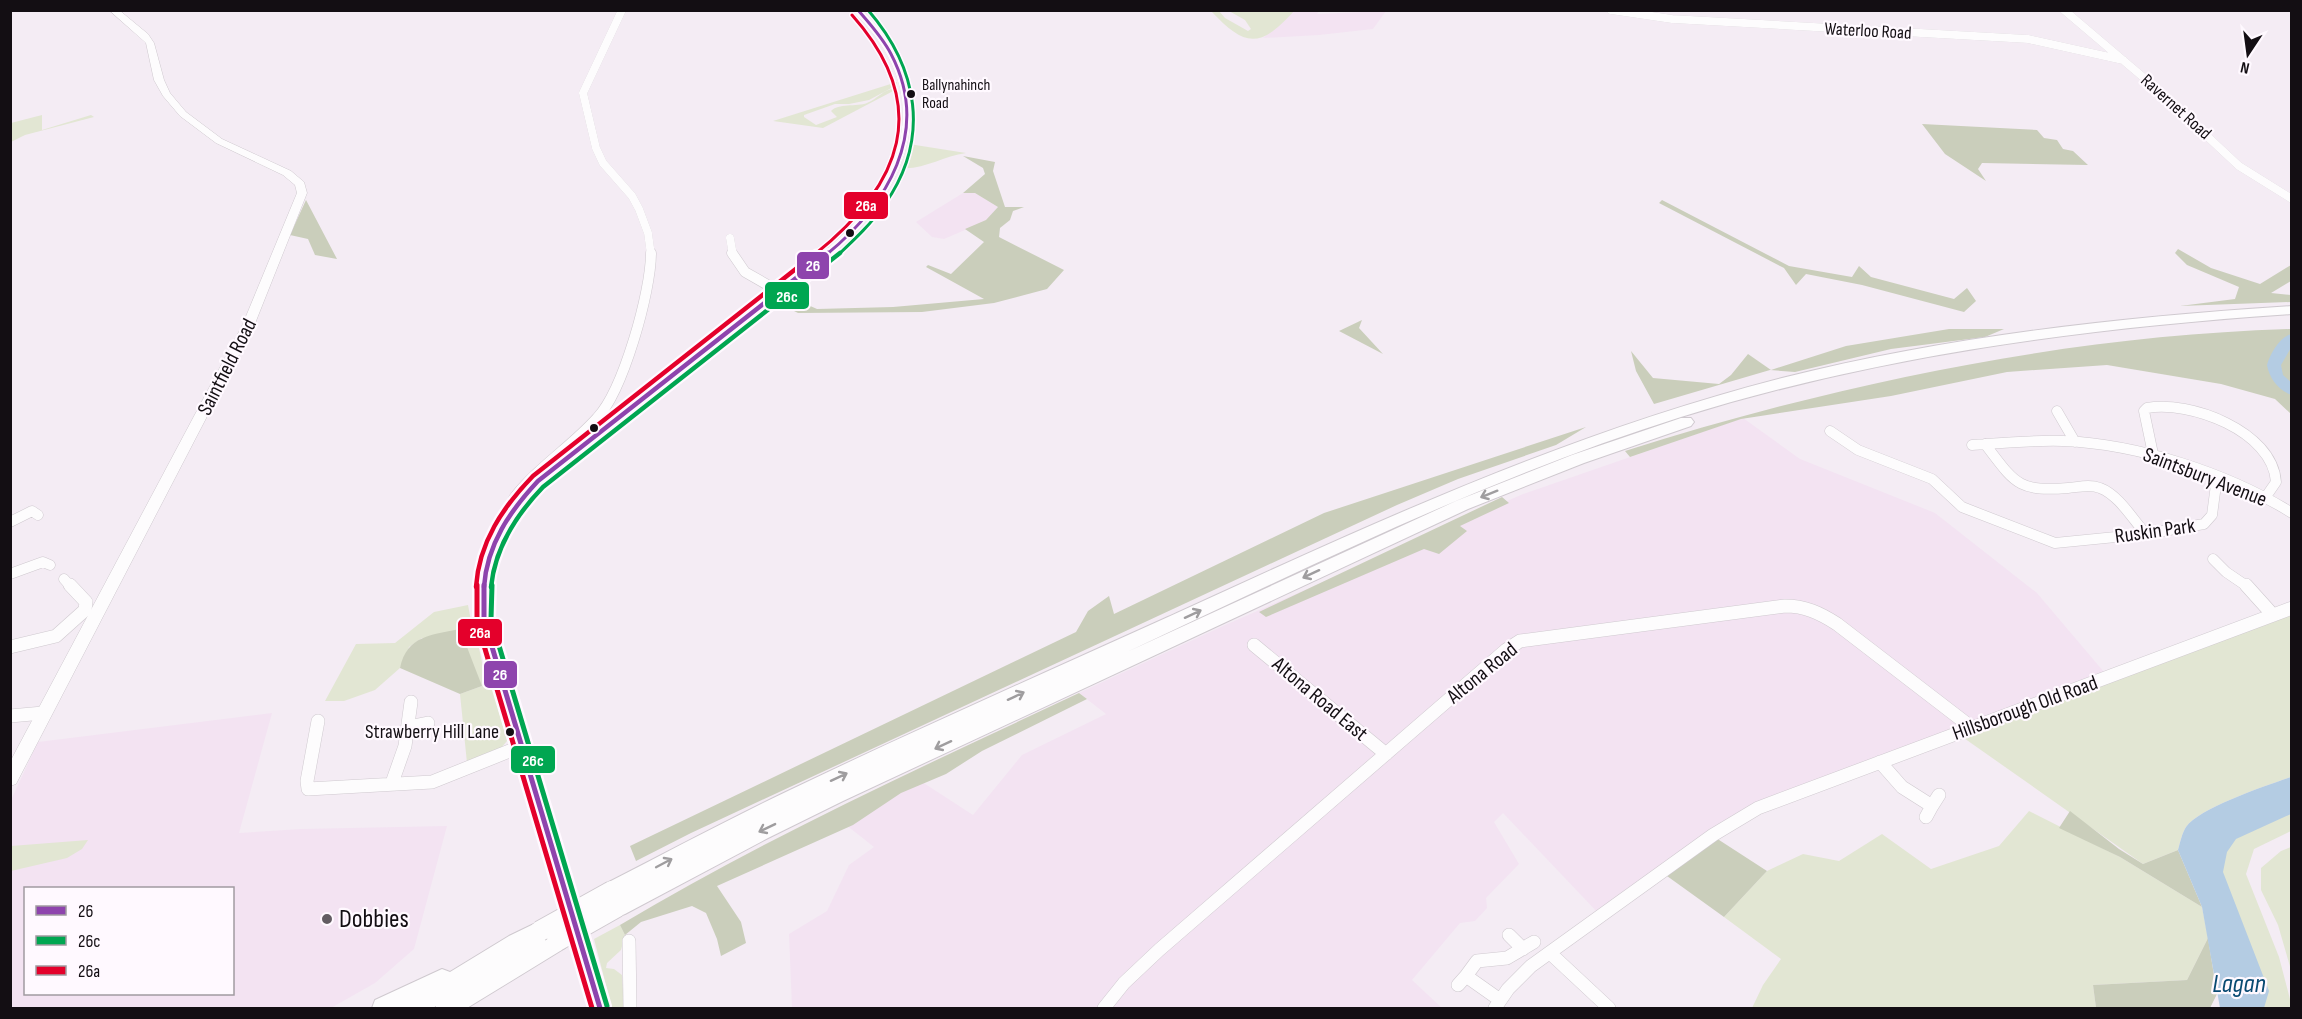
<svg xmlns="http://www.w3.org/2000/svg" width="2302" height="1019" viewBox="0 0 2302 1019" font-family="'Sofia Sans Condensed',sans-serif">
<rect width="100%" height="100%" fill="#f4ecf4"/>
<path fill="#f3e3f2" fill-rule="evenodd" d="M1294,11H1319L1317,14L1386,11L1373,29L1319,35L1263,38Z
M963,193H975L998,207L986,221L944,239L932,237L916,222Z
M1743,418L1800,459L1935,513L2037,593L2109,678L1758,808L1600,915L1503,813L1494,822L1519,864L1486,898L1487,908L1475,921L1460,923L1412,980L1442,1008H792L789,934L827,911L849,865L874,847L836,817L916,778L973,815L1022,755L1106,714L1079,693L1223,626L1523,494Z
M272,713L239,833L301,829L447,826L414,949L375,983L331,1008H11V800L38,742ZM26,888H232V994H26Z"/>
<path fill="#e2e6d3" d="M1211,11H1219L1225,18L1248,31L1251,29L1245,20L1229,11H1294C1259,50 1244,46 1211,11Z
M897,82V85L869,100L849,104H835L804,115V117L816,125L837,117L831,111C838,103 857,107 867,103C878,99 885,87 897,89L823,128L773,121Z
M42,115V130L91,115L94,117L25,135L11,142V123Z
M909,144L966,153C943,156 924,170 901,168Z
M468,605C472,632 486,658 483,685L491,683L507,741L501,748L467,763L460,694L482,686L422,638L409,647L400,668L375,690L344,701H325L356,644L395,643L434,612Z
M2291,615V777C2268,785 2199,808 2186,827C2182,833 2180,843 2178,850L2143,864L1961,736Z
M2029,811L2120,857L2202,907L2208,938L2187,980L2093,985L2096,1008H1752L1763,985L1781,959L1724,917L1767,871L1803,854L1839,861L1882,834L1931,869L1999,846Z
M2291,811V831L2254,849L2246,874L2279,957L2291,1003V1008H2260L2221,868L2228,844L2253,827Z
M88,840L82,849L67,858L11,871V846Z
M2291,847V970L2278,925L2261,890V868L2281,851Z
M620,925L625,935L621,950L607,963L606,968L614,969L622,975L624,1008H612L594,939Z"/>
<path fill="#cacebb" d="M1922,124L2037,130L2044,138L2057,140L2063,149L2073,151L2088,165L1982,163L1978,169L1986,181L1945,154Z
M963,156L995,162L993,171L1005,207H1024L1013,211L1010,220L1000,228L999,237L1064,270L1047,289L994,303L922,312L798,313L776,302L794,287L799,301L817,309L893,307L984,299L926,267L928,265L951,274L984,242L965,229L986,220L998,207L975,193H963L985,174L983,168Z
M306,200L337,259L315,255L308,239L290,235Z
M1662,200L1789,266L1852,277L1859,266L1871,277L1954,299L1967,288L1976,301L1964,312L1862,285L1806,274L1796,285L1784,268L1659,203Z
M2178,249L2211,268L2260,284L2291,265V281L2271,293L2291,295V302L2180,306L2235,299L2239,287L2187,265L2175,253Z
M1362,320L1359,328L1383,354L1339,331Z
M1949,329H2004L1985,337L1891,349L1795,372L1770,370L1654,404L1636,371L1631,351L1653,378L1719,384L1731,375L1748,354L1771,370L1846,346Z
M2291,329V414L2275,399L2221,384L2107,365L2007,372L1891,396L1741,419L1630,457L1625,451C1840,383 2066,336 2291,329Z
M1586,427L1556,445L1458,479L1397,505L691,833L636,861L630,846L1076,632L1088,611L1109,596L1114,614L1324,513Z
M1502,497L1509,503L1460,526L1467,531L1439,554L1424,549L1266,617L1259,612Z
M460,629L482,686L460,694L400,668C407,635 432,635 460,629Z
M1079,693L1087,699L982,751L946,774L901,793L853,825L717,886L741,922L746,943L721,956L717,939L706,913L692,906L641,922L625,935L620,925C767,837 924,766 1079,693Z
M2070,811L2119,849L2143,864L2178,850L2202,907L2120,857L2059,828Z
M1716,838L1767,871L1724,917L1667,876Z
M2208,938L2217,994L2210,1008H2096L2093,985L2187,980Z"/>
<path fill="#b4cce3" d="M2291,777V814L2236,839L2227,852L2223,872L2269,991L2264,1008H2220L2202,907L2178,850C2180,843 2182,833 2186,827C2199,808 2268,785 2291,777Z"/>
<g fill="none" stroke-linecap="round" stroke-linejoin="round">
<path fill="#b4cce3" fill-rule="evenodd" d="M2292,334V346L2281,365L2283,375L2292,383V395C2279,391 2269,378 2267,365C2270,354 2280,336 2292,334Z"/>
<g stroke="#cfc9cf" stroke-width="8">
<path id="minor-far2" d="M622,10L583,93L596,148L603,163L632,196L639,209L648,233L651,255
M1611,10L1672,19L2028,39L2123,60
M2064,10L2150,83L2239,166L2292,199
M730,238L733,255
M826,255C909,186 942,93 857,10"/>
</g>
<g stroke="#cfc9cf" stroke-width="11">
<path id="minor-far1" d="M732,253L745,272L780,292
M2057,411L2075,442
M1830,431L1858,450L1932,479L1962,507L2055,543L2146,534L2204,524L2212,515L2217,477
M1985,444C2015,483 2017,492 2068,488C2079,487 2090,484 2100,488C2119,495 2133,520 2146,534
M1972,445C2002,443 2033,440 2063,441C2138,444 2228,473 2292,513
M2153,454L2144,411L2147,408C2189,400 2273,431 2276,482L2265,498
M514,498C538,467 571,447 597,418C623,391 651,292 651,253
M10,522L32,511L38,515
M2213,559L2226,572L2248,587
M10,574L43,562L50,565
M64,579L71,587
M484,587C488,543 507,512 538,481L828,253"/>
</g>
<g stroke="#cfc9cf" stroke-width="14">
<path id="minor" d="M484,585V620L600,1008
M2246,585L2273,615
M1254,645L1386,754
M10,647L56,636L85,610L86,602L70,585
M10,716L43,713
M318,721L307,781L308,789L432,782L522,746
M408,727L428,723
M1880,762L1902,787L1932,806L1926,817
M392,783L405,746L411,702
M1932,806L1939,795
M1509,935L1523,949
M629,941L630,1008
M1550,953L1609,1008
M1458,985L1466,976
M1500,1000L1466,976L1477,961L1507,958L1534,942
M1104,1008L1124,983L1159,950L1506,650L1520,641L1785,606C1805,606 1820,613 1837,624L1971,727
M1495,1008L1508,989L1531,966L1713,835L1758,808L2292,608"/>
</g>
<g stroke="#cfc9cf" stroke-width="1">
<path id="major" d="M109,10H119L148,34L154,43L164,80L170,93L186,112L222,139L291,171L304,182L307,193L254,326L16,784L10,786V762L242,326L297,193L295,185L283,175L216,143L180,116L163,96L154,80L146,43Z"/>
</g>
<g stroke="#cfc9cf" stroke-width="2">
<path id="highway" d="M2292,306V314C2085,328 1880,355 1681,417C1489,477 1309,567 1127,652L1456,501L1572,455L1681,418H1691L1694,422L1691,426L1584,463L1468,509L843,801L768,838L625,914L617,917L609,914L606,907L609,900L605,898L601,891L605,884C666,853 727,820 790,790C915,730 1042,674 1168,617C1371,524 1565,434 1782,378C1949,336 2120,317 2292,306Z
M540,921L548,924L550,933L557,930L565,934L568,941L565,948L467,1008H436V1006L433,1008H372L375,1000L442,969L450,972L509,936Z"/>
</g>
<use href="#minor-far2" stroke="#fdfcfd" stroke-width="8"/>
<use href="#minor-far1" stroke="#fdfcfd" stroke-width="10"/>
<use href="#minor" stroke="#fdfcfd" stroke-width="13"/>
<use href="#major" fill="#fdfcfd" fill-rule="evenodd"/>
<use href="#highway" fill="#fdfcfd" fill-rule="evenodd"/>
<g stroke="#cfc9cf" stroke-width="22" stroke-linecap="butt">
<path id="highway-bridge" d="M540,931L612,891
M557,941L617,907"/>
</g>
<use href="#highway-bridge" stroke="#fdfcfd" stroke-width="20"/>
<g stroke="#fff9ff" stroke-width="6">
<path id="bus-1-far2" d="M826,255C887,205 932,132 891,54C883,38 870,24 858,10"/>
</g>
<g stroke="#fff9ff" stroke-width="9">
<path id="bus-1-far1" d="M484,587C487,544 510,511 538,481L828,253"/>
</g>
<g stroke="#fff9ff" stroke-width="10">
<path id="bus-1" d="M484,585V620L600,1008"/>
</g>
<g stroke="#fff9ff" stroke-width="6">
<path id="bus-2-far2" d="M838,255C855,239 872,223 885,204C931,138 918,68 868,10"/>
</g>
<g stroke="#fff9ff" stroke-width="9">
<path id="bus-2-far1" d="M491,587C495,547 516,515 543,487L840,253"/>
</g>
<g stroke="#fff9ff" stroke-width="10">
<path id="bus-2" d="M492,585L491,619L607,1006"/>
</g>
<g stroke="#fff9ff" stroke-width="6">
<path id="bus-3-far2" d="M814,255C902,185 933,106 852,15"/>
</g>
<g stroke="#fff9ff" stroke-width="9">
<path id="bus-3-far1" d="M476,587C479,542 503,507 533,476L816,253"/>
</g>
<g stroke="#fff9ff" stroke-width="10">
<path id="bus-3" d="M477,585V622L592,1008"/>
</g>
<use href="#bus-1-far2" stroke="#8e44ad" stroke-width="3"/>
<use href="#bus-1-far1" stroke="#8e44ad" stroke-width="4.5"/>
<use href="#bus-1" stroke="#8e44ad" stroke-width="5"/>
<use href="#bus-2-far2" stroke="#00a651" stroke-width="3"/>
<use href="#bus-2-far1" stroke="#00a651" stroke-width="4.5"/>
<use href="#bus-2" stroke="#00a651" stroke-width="5"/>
<use href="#bus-3-far2" stroke="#e4002b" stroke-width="3"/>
<use href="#bus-3-far1" stroke="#e4002b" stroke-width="4.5"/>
<use href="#bus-3" stroke="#e4002b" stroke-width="5"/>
</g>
<defs><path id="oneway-shaft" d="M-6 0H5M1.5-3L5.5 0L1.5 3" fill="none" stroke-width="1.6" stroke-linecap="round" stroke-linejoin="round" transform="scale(1.5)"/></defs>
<g stroke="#9f9d9f">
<use href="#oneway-shaft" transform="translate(1489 494) rotate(158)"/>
<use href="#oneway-shaft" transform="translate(1311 574) rotate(155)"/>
<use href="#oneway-shaft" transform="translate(1193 614) rotate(-25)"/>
<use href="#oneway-shaft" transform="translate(1016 696) rotate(-25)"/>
<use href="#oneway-shaft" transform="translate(943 745) rotate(155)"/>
<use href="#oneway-shaft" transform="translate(839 777) rotate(-25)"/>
<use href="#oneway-shaft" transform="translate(767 828) rotate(154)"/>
<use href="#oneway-shaft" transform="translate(664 863) rotate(-28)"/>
</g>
<g fill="#130e13" stroke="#fff9ff" stroke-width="2">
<circle cx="911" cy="94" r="5"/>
<circle cx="850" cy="233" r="5"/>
<circle cx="594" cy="428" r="5"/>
<circle cx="510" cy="732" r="5"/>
</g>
<circle fill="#625c62" stroke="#fff9ff" stroke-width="2" cx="327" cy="919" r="6"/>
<g text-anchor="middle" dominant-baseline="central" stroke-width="4.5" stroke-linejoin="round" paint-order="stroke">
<g font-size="16" fill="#130e13" stroke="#fff9ff" text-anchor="start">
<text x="922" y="85">Ballynahinch<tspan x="922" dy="18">Road</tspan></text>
</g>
<g font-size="18" fill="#130e13" stroke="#fff9ff">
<text transform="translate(1868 31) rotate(3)">Waterloo Road</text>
<text transform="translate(2176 107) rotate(42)">Ravernet Road</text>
</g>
<g font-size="20" fill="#130e13" stroke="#fff9ff" text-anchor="end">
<text x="499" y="732">Strawberry Hill Lane</text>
</g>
<g font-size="21" fill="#130e13" stroke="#fff9ff">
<text transform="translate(227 367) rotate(-63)">Saintfield Road</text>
<text transform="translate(2205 477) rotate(21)">Saintsbury Avenue</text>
<text transform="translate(2155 531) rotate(-8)">Ruskin Park</text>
<text transform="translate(1482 673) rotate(-39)">Altona Road</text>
<text transform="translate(1320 699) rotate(40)">Altona Road East</text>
<text transform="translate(2025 708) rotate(-20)">Hillsborough Old Road</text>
</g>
<g font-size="26" fill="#130e13" stroke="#fff9ff" text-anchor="start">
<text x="339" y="919">Dobbies</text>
</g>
<g font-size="27" font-style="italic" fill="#094a72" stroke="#fff9ff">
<text x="2239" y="984">Lagan</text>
</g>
</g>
<g stroke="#fff9ff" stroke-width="2">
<rect x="843" y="191" width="46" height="29" rx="6" fill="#e4002b"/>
<rect x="796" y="251" width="34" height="29" rx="6" fill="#8e44ad"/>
<rect x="764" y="281" width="46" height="29" rx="6" fill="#00a651"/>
<rect x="457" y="618" width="46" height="29" rx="6" fill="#e4002b"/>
<rect x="483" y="660" width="35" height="29" rx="6" fill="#8e44ad"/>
<rect x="510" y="745" width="46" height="29" rx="6" fill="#00a651"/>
</g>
<g font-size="16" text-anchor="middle" font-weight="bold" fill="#fff">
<text x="866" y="211">26a</text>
<text x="813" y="271">26</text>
<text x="787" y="302">26c</text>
<text x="480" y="638">26a</text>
<text x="500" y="680">26</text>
<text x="533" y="766">26c</text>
</g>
<rect width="2302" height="1019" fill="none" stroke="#130e13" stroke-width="24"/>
<rect x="24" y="887" width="210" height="108" fill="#fff9ff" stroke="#a19ba1" stroke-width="1.5"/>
<rect x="36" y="906" width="30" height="9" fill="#8e44ad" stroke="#a19ba1" stroke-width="1.5"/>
<text x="78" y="917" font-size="18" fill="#130e13">26</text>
<rect x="36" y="936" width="30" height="9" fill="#00a651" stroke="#a19ba1" stroke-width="1.5"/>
<text x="78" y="947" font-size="18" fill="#130e13">26c</text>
<rect x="36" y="966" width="30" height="9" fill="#e4002b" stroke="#a19ba1" stroke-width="1.5"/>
<text x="78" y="977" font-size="18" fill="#130e13">26a</text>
<g transform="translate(2248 54) rotate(193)" stroke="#fff9ff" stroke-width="4.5" paint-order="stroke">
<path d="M0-4.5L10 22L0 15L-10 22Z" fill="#130e13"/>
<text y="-9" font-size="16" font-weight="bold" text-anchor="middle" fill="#130e13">N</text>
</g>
</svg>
